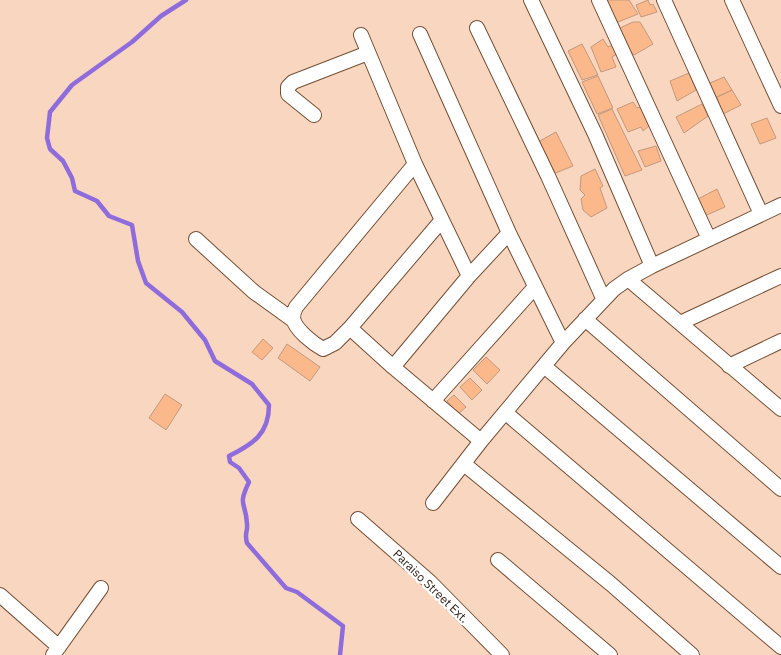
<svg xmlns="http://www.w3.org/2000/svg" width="781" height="655" viewBox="0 0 781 655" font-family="'IBM Plex Sans',sans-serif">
<rect width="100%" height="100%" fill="#f9d6bf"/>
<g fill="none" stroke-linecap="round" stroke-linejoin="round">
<path stroke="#8f6cdc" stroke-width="4.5" d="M186,0L161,16L132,42L72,85L50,112L47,138L50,149L63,161L72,178L75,191L97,201L109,216L132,225L138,261L146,283L182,312L205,340L215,361L252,384L269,405C269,434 253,444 229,456L230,462L239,468L249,482C237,507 246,501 247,524C248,532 244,533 247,543L286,588L297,592L343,626L340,655"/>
</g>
<path fill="#fbb88a" stroke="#c3997e" d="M606,0H629L638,14L618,22L610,14Z
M648,0L650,5L653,4L657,12L641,17L636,5Z
M633,22H640L653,44L634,55L624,44L620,28Z
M603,39L608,47L613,45L617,54L612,57L616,67L601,72L591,47Z
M582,44L598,75L582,80L568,51Z
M689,73L696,90L677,101L670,81Z
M598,76L613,108L597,114L582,82Z
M724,77L732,90L715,98L710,83Z
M732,90L741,105L723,114L715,98Z
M633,102L637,108L640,107L649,126L643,131L641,127L628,132L617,109Z
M702,104L708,116L684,133L676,117Z
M612,109L642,170L625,176L598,115Z
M767,118L776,138L760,144L751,124Z
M556,132L573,166L553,174L538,142Z
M656,146L661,161L645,167L638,151Z
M595,169L603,186L600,188L607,208L591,217L583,210L581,199L585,195L580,190L581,176Z
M717,189L725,207L702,217L696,200Z
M263,339L273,348L262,360L252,352Z
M287,344L320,367L310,381L278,358Z
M486,357L500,370L487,384L473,370Z
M470,378L482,390L472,400L460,387Z
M165,394L182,405L166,430L149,418Z
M454,395L466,407L458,414L447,401Z"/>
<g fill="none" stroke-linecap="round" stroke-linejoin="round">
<g stroke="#744f35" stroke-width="16">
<path id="street" d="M531,0L595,134L652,266
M599,0L709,239
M664,0L761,214
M732,0L781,106
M477,28L548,176L603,298
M420,34L509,233L563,343
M361,35L415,164L469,276
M314,115L288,94V87L293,82L368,53
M415,164L296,307C294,311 293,314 293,318C295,330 314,344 323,349L335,343L350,328L442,220
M196,239L254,292L293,320
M628,279L781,409
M585,319L781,489
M680,323L781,276
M350,328L393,367L481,441
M544,366L781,567
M729,366L781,341
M393,367L469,276L509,233
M433,401L535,287
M506,413L781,647
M464,464L611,584L692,655
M433,503L481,441L563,343L614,289L628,279L652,266L781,205
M358,519L430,582L502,655
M498,560L610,655
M0,595L59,647
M53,655L101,588"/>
</g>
<use href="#street" stroke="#fff" stroke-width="14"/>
</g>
<g text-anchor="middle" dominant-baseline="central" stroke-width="5" stroke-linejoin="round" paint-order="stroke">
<g font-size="12" fill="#29190f" stroke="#fff">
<text transform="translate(431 586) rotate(44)">Paraiso Street Ext.</text>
</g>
</g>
</svg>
